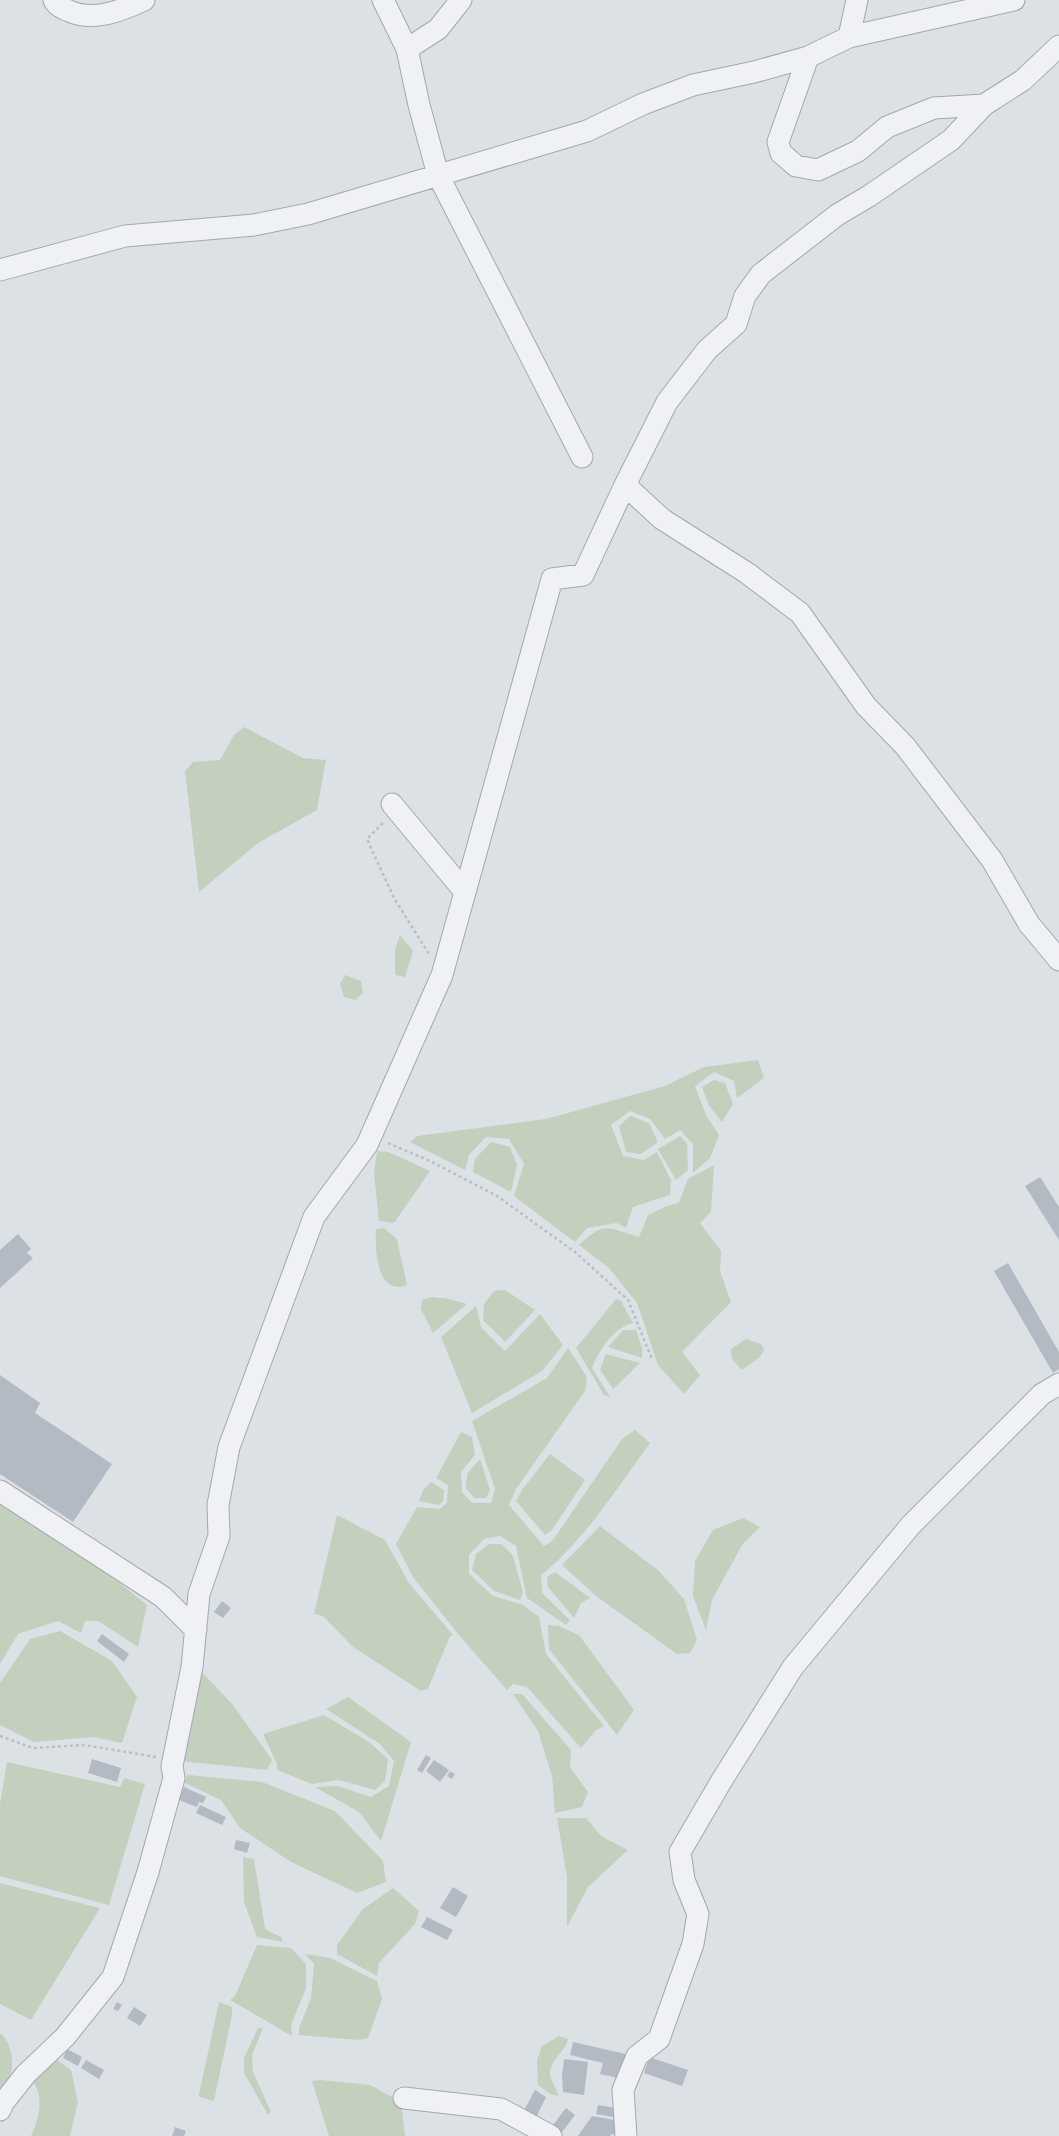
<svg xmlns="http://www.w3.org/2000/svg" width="1059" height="2136" viewBox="0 0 1059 2136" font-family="'Noto Sans',sans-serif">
<rect width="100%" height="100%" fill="#dce1e6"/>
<path fill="#c3d0be" d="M244,727L303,758L326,760L317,810L258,843L199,892L185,771L193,762L220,760L234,735Z
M400,935L413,951L405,977L395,975V949Z
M345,975L361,981L363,993L355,1000L344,997L340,984Z
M758,1060L764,1078L737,1098L734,1081L714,1072L695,1086L706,1115L719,1135L710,1158L693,1173V1144L680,1130L665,1139L650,1119L630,1111L611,1125L623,1156L644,1160L657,1152L671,1180L670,1195L633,1207L626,1228L617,1223L587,1228L575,1242L514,1196L524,1164L509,1139L486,1137L469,1155L465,1170L410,1142L417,1136L546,1119L665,1086L704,1067Z
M714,1080L725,1083L733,1104L722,1122L709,1106L702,1087Z
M630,1116L649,1123L658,1142L641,1154L626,1152L619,1126Z
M680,1136L687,1143L688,1170L676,1180L658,1149Z
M491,1142L510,1147L517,1165L511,1192L473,1172L475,1159Z
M377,1151L389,1152L430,1171L394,1223L379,1221L374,1174Z
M714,1165L711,1212L700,1223L721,1251L720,1271L731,1302L682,1352L700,1375L684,1394L658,1365L637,1303L609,1268L579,1245C605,1220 608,1228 639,1237L648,1215L667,1206L679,1203L688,1179Z
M384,1228L397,1239L407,1285C376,1297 375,1248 376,1229Z
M505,1290L535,1310L505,1342L483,1320L484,1304L494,1291Z
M432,1297L449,1299L467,1304L433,1333L421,1309L422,1300Z
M616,1299L621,1301L633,1323C613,1328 600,1349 592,1368L610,1397L604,1395L576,1348Z
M476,1306L481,1327L505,1351L540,1314L563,1345L542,1371L472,1413L441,1337Z
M623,1330H636L642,1348V1358L608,1347Z
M746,1339L761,1344L764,1350L760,1357L742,1370L732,1359L731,1349Z
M568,1348L587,1377L585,1391L516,1489L509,1505L544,1546L553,1540L622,1439L635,1430L650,1443C617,1488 585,1540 541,1575L542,1593L570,1620L566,1625L527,1598L516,1546L500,1536L484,1539L469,1555V1574L493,1596L523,1605L539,1617L546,1654L604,1726L595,1731L581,1748L527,1687L513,1684L507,1690L458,1634L413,1577L396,1544L417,1507L440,1509L447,1503L448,1485L436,1478L461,1432L472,1437L475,1455L461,1472L462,1492L472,1503H491L495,1489L472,1421L547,1378Z
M606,1354L640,1363L613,1389L600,1370Z
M550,1454L585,1480L552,1530L545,1535L516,1501L522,1490Z
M480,1459L490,1490L486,1498H474L466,1488L467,1474Z
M431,1482L444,1490L443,1501L439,1505L419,1501L423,1490Z
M0,1504L108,1574L147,1605L138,1647L98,1621H85L81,1633L58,1621L18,1634L0,1664Z
M337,1515L385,1540L409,1583L453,1635L450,1636L428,1689L421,1691L353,1647L323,1616L314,1614Z
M743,1518L760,1527L742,1545L712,1600L706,1630L693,1596L695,1561L713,1530Z
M600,1526L659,1571L684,1599L697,1640L690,1653L677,1654L596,1596L562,1565Z
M489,1544H502L513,1556L523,1592L520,1600L494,1591L472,1570L476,1554Z
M555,1572L590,1598L581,1603L574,1618L548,1587L547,1577Z
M548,1625L559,1626L579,1635L634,1710L617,1735L549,1649Z
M60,1631L112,1661L137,1697L122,1743L93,1737L34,1742L0,1725V1683L30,1639Z
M199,1669L233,1705L272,1760L267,1770L180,1761Z
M513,1694H522L571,1750L570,1767L588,1792L582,1807L555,1813L552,1776L538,1731Z
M348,1697L411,1742L381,1841L359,1812L315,1787L338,1786L371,1797L389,1786L394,1761L380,1744L326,1709Z
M324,1715L369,1742L388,1759L385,1781L375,1790L339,1780L312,1784L277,1770V1764L263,1734Z
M7,1762L120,1787L124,1778L145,1784L109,1905L0,1876V1804Z
M188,1775L262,1782L335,1811L383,1861L386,1882L357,1893L291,1862L240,1828L221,1800L183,1782Z
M557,1818H586L601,1836L628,1850L588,1887L567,1927V1877Z
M243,1857L254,1859L265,1929L281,1937L283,1942L257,1937L244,1902Z
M0,1883L100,1908L31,2020L0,2004Z
M393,1888L419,1911L415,1924L379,1963L377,1976L337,1954V1945L363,1909Z
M257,1945L291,1948L306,1964V1988L291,2025L292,2036L230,2000L235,1996Z
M305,1954L330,1958L377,1981L382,1999L368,2038L359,2040L299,2035V2028L311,1998L314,1964Z
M219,2002L232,2007V2015L214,2101L199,2097V2094Z
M258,2028H263L252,2055L253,2072L271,2112L268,2115L244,2073V2058Z
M0,2033C11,2040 15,2064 10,2076C8,2083 3,2090 0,2096Z
M559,2036L568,2039C565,2053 550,2059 550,2075C551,2082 557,2088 558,2096L550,2094L538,2085L537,2060L542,2046Z
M57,2060L71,2070L78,2102L70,2136H31C39,2119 45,2096 32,2081Z
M321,2080L370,2085L401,2102L405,2136H329L312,2081Z"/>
<path fill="#b4bac3" d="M1040,1177L1059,1207V1240L1025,1186Z
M18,1234L31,1249L27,1253L33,1258L0,1288V1250Z
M1008,1263L1059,1352V1369L1053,1373L994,1271Z
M0,1375L40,1403L35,1413L112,1464L73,1522L0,1474Z
M222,1601L231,1608L223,1618L214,1612Z
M102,1634L129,1654L124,1662L97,1641Z
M426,1755L431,1758L422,1773L417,1770Z
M92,1759L121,1768L117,1782L88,1773Z
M434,1760L449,1770L440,1782L426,1771Z
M450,1771L455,1774L452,1779L447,1776Z
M184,1787L206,1797L203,1803L199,1802L197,1807L179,1800Z
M200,1805L226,1817L222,1825L196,1813Z
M236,1840L250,1843L247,1853L234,1849Z
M453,1887L468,1896L456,1917L440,1908Z
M427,1917L453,1930L447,1940L421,1927Z
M117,2002L122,2005L118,2011L113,2009Z
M134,2007L147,2015L140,2026L127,2018Z
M573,2042L630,2055L627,2069L620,2068L618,2078L600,2074L603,2063L570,2055Z
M67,2049L82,2057L78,2066L63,2058Z
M649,2057L688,2070L682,2086L644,2073Z
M564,2059L588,2062L584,2095L563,2092L562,2076Z
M86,2060L104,2070L99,2079L81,2068Z
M535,2090L546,2097L535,2120L523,2112Z
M598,2105L622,2109L620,2118L596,2114Z
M566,2108L575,2115L559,2136L550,2129Z
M592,2116L620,2121L622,2136L612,2134L610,2136H578Z
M175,2127L186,2131L184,2136H172Z"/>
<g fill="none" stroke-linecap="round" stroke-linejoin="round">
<g stroke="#a2a8b0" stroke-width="23">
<path id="minor" d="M54,0C57,6 62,8 69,11C93,22 121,11 144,0
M383,0L407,49L419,105L438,175L582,457
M849,37L857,0
M407,49L438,29L461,0
M808,57L778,142L781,153L796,166L818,170L858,151L887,127L934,108L984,105L1023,80L1059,46
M0,270L125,236L254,225L308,214L587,131L643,104L693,85L754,72L808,57L849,37L1014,0
M625,485L662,519L747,573L800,613L866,706L905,746L992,860L1029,924L1059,960
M392,804L465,892
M0,1491L163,1597L196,1630
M404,2098L501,2109L551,2136
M0,2110L3,2103L26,2074L65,2037L113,1977L148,1872L174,1778L172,1766L192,1667L199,1594L219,1536L218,1505L229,1447L314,1217L367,1145L442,975L552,579L583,575L625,485L667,402L707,350L736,324L745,296L761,274L837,215L869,196L951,140L984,105
M626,2136L623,2090L637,2056L659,2039L693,1944L698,1914L684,1880L680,1852L722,1780L793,1667L911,1525L1042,1394L1059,1384"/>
</g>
<path stroke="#bbbfc5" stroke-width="2.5" stroke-dasharray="3 3" stroke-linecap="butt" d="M383,823L367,839L394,898L429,954
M388,1143L430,1161L497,1196L575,1252L628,1300L652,1359
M0,1736L33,1748L84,1745L156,1757"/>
<use href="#minor" stroke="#eff1f5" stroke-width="21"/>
</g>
</svg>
